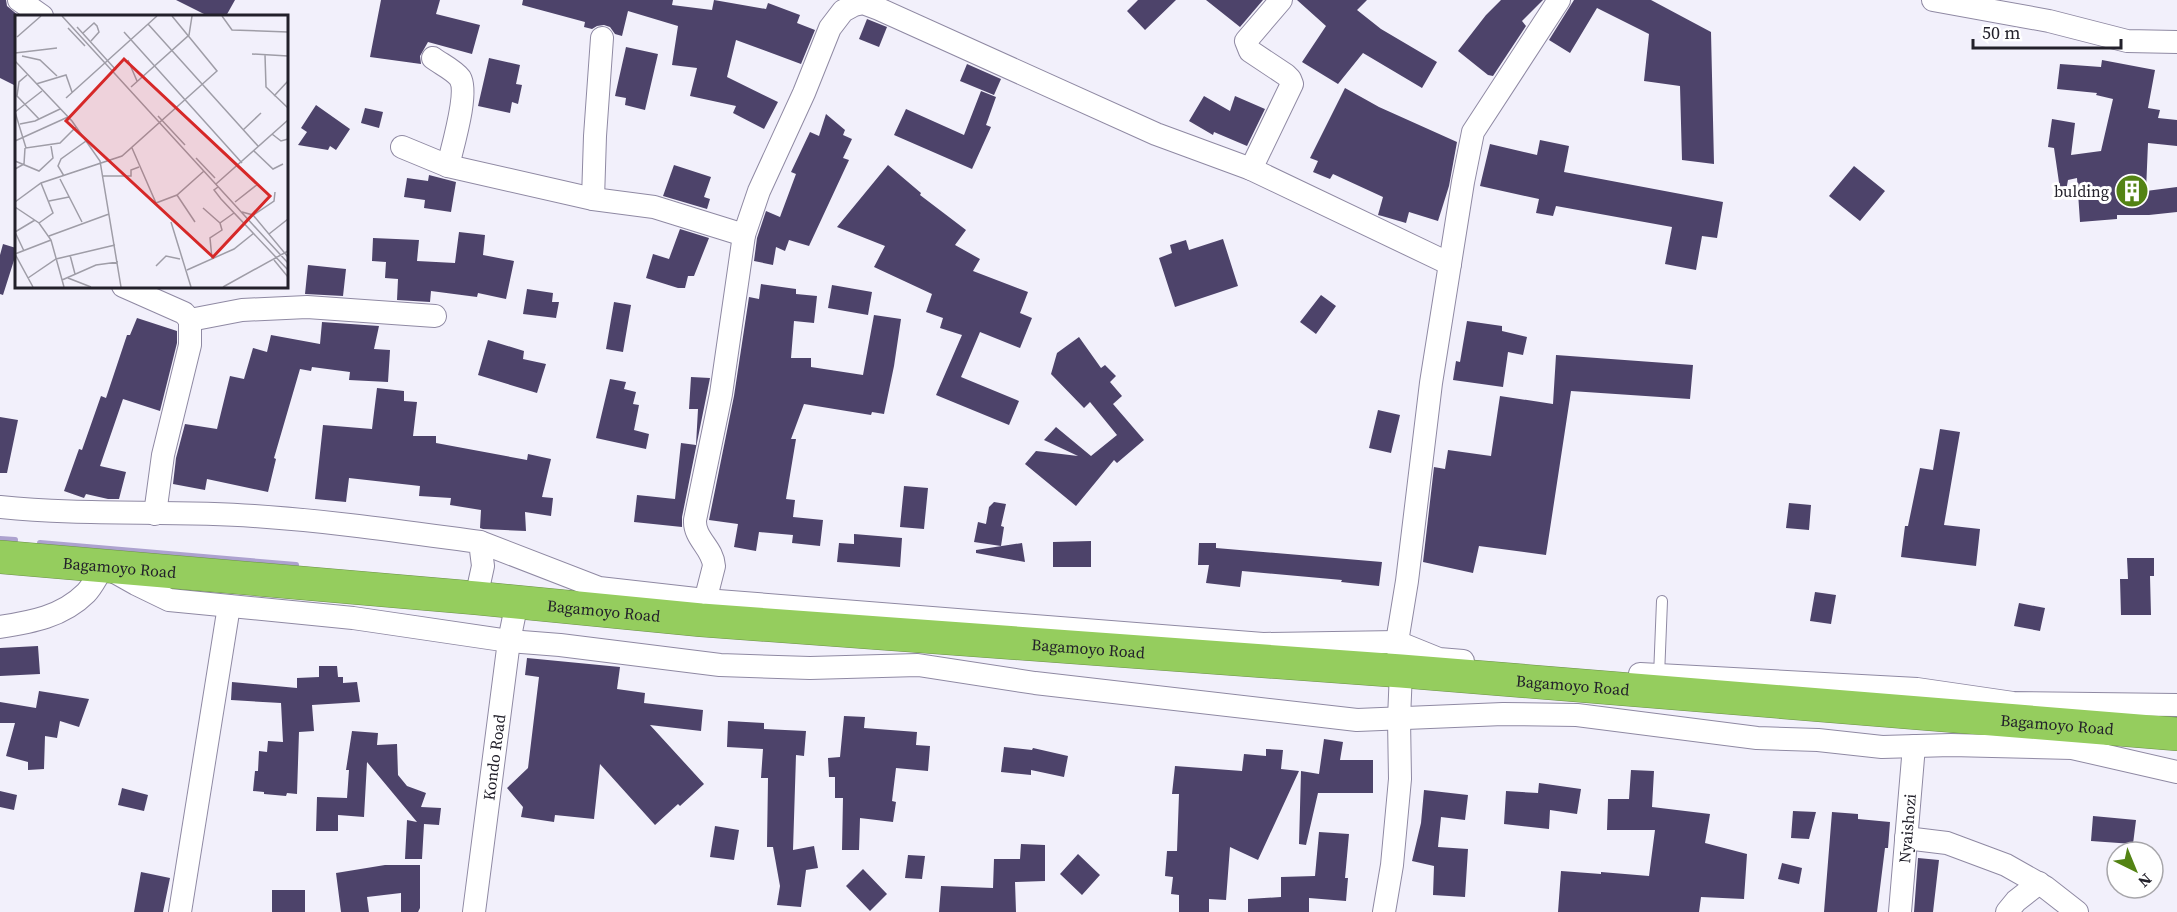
<svg xmlns="http://www.w3.org/2000/svg" width="2177" height="912" viewBox="0 0 2177 912" font-family="'Source Serif 4',serif">
<rect width="100%" height="100%" fill="#f2f0fb"/>
<g fill="none" stroke-linecap="round" stroke-linejoin="round">
<path stroke="#ada2cf" stroke-width="6" d="M0,539L15,540
M40,543L296,565"/>
</g>
<path fill="#4d436a" d="M0,0H6L7,6L19,16H16V86L0,78Z
M176,0H235L226,16H208Z
M381,0H440L436,14L480,25L472,54L428,42L420,56L421,64L370,57Z
M523,0H673L672,5L712,10L714,0L766,9L768,3L800,15L797,23L815,30L801,64L736,40L727,77L778,102L764,129L733,113L736,106L690,96L697,68L672,65L678,26L628,11L622,36L615,34L610,27L604,25L597,26L592,29L584,27L585,22L522,5Z
M1138,0H1176L1145,30L1127,11Z
M1206,0H1263L1240,27Z
M1297,0H1367L1357,10L1381,29L1437,62L1422,88L1363,53L1338,84L1302,62L1326,26Z
M1501,0H1543L1522,21L1526,26L1493,76L1488,75L1458,51L1486,15Z
M1574,0H1651L1711,32L1714,164L1682,160L1680,86L1644,81L1649,34L1597,8L1570,53L1549,40Z
M867,19L887,27L879,47L859,39Z
M626,47L658,54L645,110L625,105L626,98L615,96Z
M489,58L520,65L516,84L522,85L518,104L512,102L510,113L478,106Z
M2102,60L2155,70L2148,108L2160,110L2158,118L2177,120V146L2148,143L2146,191L2177,187V212L2149,215H2117V219L2080,222L2077,178L2068,180L2065,196H2061L2054,148L2048,147L2052,119L2075,123L2071,155L2101,151L2113,99L2096,95L2097,93L2057,89L2060,64L2101,67Z
M967,64L1001,79L994,95L960,81Z
M1345,88L1379,107L1457,142L1449,186L1438,221L1409,212L1406,223L1382,216L1378,215L1383,197L1333,174L1330,179L1313,172L1318,161L1310,158Z
M981,91L996,97L986,125L991,127L972,169L894,135L906,109L964,135Z
M1204,96L1230,111L1235,96L1265,109L1247,146L1214,132L1213,135L1189,121Z
M316,105L350,129L336,150L330,146L328,150L298,145L307,132L301,128Z
M365,108L383,112L379,128L361,123Z
M826,114L845,130L843,135L852,139L843,158L849,160L809,246L789,240L785,251L776,247L773,265L754,261L757,238L766,211L780,217L796,174L791,172L810,132L819,136Z
M1540,140L1569,146L1564,172L1723,202L1717,238L1702,236L1696,270L1665,264L1672,227L1556,206L1553,216L1536,213L1539,199L1480,186L1490,144L1537,155Z
M674,165L711,177L704,197L710,199L707,209L663,196Z
M888,165L921,193L920,195L966,230L955,245L980,259L973,271L1028,292L1020,313L1032,318L1020,348L980,332L961,377L1019,401L1009,425L936,395L962,335L940,328L943,318L926,312L932,294L874,267L885,246L837,227Z
M1854,166L1885,191L1860,221L1829,196Z
M429,175L456,182L451,212L424,208L425,200L404,197L407,178L428,181Z
M680,229L709,238L694,276H688L685,288H678L646,278L653,254L669,259Z
M459,232L485,235L483,255L514,261L506,299L478,293L477,297L431,291L430,302L397,300L398,279L385,278L386,262L372,261L373,238L419,240L417,261L455,263Z
M1223,239L1238,286L1175,307L1159,258L1172,253L1170,245L1186,240L1189,250Z
M3,244L16,248V254L3,295L0,294V255Z
M308,265L346,269L343,296L305,294Z
M761,284L796,289V294L817,296L814,323L794,321L791,358H811V367L863,375L874,315L901,319L894,366L884,414L872,412L871,415L804,404L791,439H796L786,499L795,500L793,517L823,520L820,546L792,543L793,535L759,532L756,551L734,547L738,524L709,520L734,396L749,297L759,299Z
M832,285L872,292L868,315L828,308Z
M527,289L553,293L552,302H559L556,318L523,314Z
M1321,295L1336,306L1316,334L1300,322Z
M614,302L631,305L623,352L606,349Z
M137,318L177,331V343L160,411L123,399L100,466L126,472L119,499H108L86,494L84,498L64,491L79,449L82,450L101,396L106,398L127,335H130Z
M1467,321L1502,326V331L1527,337L1523,355L1508,352L1503,387L1453,380L1456,361L1460,362Z
M322,322L379,326L374,349L390,350L388,382L349,380L350,372L312,367L311,371L300,369L274,458L276,459L268,492L207,479L205,490L173,484L176,458L185,424L217,429L230,376L244,379L253,348L267,352L271,335L320,344Z
M1079,337L1101,368L1105,365L1116,376L1110,382L1122,396L1113,404L1144,440L1117,463L1114,460L1076,506L1025,464L1036,451L1078,456L1044,440L1056,427L1091,456L1117,435L1090,402L1084,408L1051,374L1057,353Z
M488,340L524,351L523,359L546,364L537,393L478,375Z
M1556,355L1693,365L1690,399L1571,391L1546,555L1479,546L1473,573L1423,562L1434,467L1445,469L1448,450L1491,456L1500,396L1553,404Z
M691,377L710,378L682,517V527L634,522L637,495L675,499L681,443L696,445L698,409H689Z
M610,379L626,382L624,389L636,392L633,404L639,405L634,430L649,434L646,449L596,438Z
M377,388L404,391V401L417,402L413,436H436V443L527,460L528,454L551,459L542,497L553,498L551,516L525,512L526,531L483,529L480,528L481,510L450,505L451,498L419,496L420,486L349,478L346,502L315,499L323,425L372,429Z
M1378,410L1400,415L1391,453L1369,448Z
M0,417L18,420L7,473H0Z
M1940,429L1960,432L1944,525L1980,529L1976,566L1901,557L1905,526H1908L1920,468L1933,470Z
M904,486L928,488L924,529L900,527Z
M994,502L1006,504L1001,526L1004,527L1001,546L974,542L978,522L986,524L989,507Z
M1789,503L1811,505L1809,530L1786,528Z
M854,534L902,538L900,567L837,562L839,543L854,544Z
M1091,541V567H1053V542Z
M1022,543L1025,562L976,553V550Z
M1199,543H1216V548L1382,562L1379,586L1341,582L1342,580L1242,571L1240,587L1206,583L1209,565H1198Z
M2127,558H2154V576H2150L2151,615H2121L2120,579H2128Z
M1815,592L1836,595L1831,624L1810,621Z
M2019,603L2045,608L2040,631L2014,626Z
M38,646L40,674L0,676V648Z
M527,658L620,667L617,689L645,693L644,703L703,710L701,731L650,725L704,784L680,806L678,804L655,825L600,764L594,819L555,815L554,822L521,817L523,807L507,788L528,768L539,677L525,675Z
M319,666H337L338,677H343V683L357,682L360,702L312,705L314,731L299,732L297,794L287,793L286,796L264,794V792L253,791L255,771H258L259,751L267,752L268,741L283,742L281,703L231,700L232,682L297,688V678L319,677Z
M39,691L89,699L79,727L60,721L57,738L45,736L44,769L28,770V762L6,756L15,723H0V702L36,708Z
M844,716L865,717L864,728L917,732L916,745L930,746L928,771L896,768L892,801L896,802L893,822L860,818L859,850H842L843,798H835V777H829L828,758L840,757Z
M728,721L764,723V729L806,731L804,756L796,755L793,850L814,846L818,868L806,870L801,907L777,905L780,886L773,847H767L768,778H761L763,749L727,747Z
M352,731L378,733L377,745L397,744L398,775L407,786L426,793L421,807L441,808L439,825L424,824L422,859H405L407,820L417,822L367,762L364,817L338,815V831H316L317,797L347,798L349,770H346Z
M1324,739L1343,742L1340,760H1373V793H1318L1306,845L1299,844L1301,771L1319,774Z
M1004,747L1032,750L1033,748L1068,756L1064,777L1031,770V775L1001,772Z
M1266,749L1283,750L1281,769L1299,771L1258,860L1230,847L1226,900L1209,899V912H1179V895L1171,894L1173,877L1165,876L1167,851H1177L1179,794H1172L1175,766L1242,771L1244,754L1266,756Z
M1631,770L1654,771L1652,807L1710,814L1705,843L1747,854L1744,899L1701,897L1699,912H1558L1561,871L1601,874V872L1649,876L1655,830H1607L1608,799H1629Z
M1539,783L1581,789L1577,814L1550,810L1549,829L1504,824L1506,791L1538,793Z
M122,788L148,795L144,811L118,805Z
M1424,790L1468,795L1465,820L1441,817L1438,847L1468,849L1465,897L1433,895L1434,866L1412,861L1421,823Z
M0,791L17,795L14,810L0,807Z
M1793,811L1816,812L1809,839L1791,838Z
M1832,812L1858,814V819L1890,822L1888,848H1885L1877,912H1824Z
M2093,816L2136,820L2133,844L2091,841Z
M715,826L739,830L734,860L710,857Z
M1319,832L1349,834L1345,878H1348L1346,901L1309,898V912H1248V899L1281,897V877L1315,876Z
M1021,844L1045,845V881L1015,882L1016,912H939L941,886L993,888L994,859H1020Z
M1078,854L1100,875L1082,895L1060,874Z
M908,855L925,856L922,879L905,878Z
M1918,858L1939,860L1933,912H1914Z
M1782,863L1802,868L1799,884L1778,879Z
M385,865H420V908L418,912H401V893L367,897L369,912H341L336,873Z
M863,869L887,894L870,911L846,886Z
M141,872L170,878L163,912H134Z
M272,890H305V912H272Z"/>
<g fill="none" stroke-linecap="round" stroke-linejoin="round">
<g stroke="#8f89a3" stroke-width="12">
<path id="lane" d="M1659,676L1662,601"/>
</g>
<g stroke="#8f89a3" stroke-width="24">
<g id="street">
<path d="M19,0L42,16"/>
<path d="M1933,0L2049,21L2127,41L2177,42"/>
<path d="M433,58C441,64 454,70 460,78C469,93 452,148 448,166"/>
<path d="M402,147L448,166L593,199L654,207L744,235"/>
<path d="M1251,169L1292,84L1290,79L1286,75L1250,51L1246,41L1281,0"/>
<path d="M593,199L595,136L602,38"/>
<path d="M123,286L184,313L190,320V345L163,455L155,514"/>
<path d="M190,320L242,310L307,307L435,316"/>
<path d="M0,507C84,516 170,510 254,516C330,521 405,532 480,542L483,566L476,598"/>
<path d="M480,542L599,588L705,600L1263,644L1397,642L1439,659L1463,661"/>
<path d="M702,613L714,566C713,548 694,539 695,520L721,394L744,235L759,191L804,93L830,28L843,11L854,5L863,3L879,9L1156,134L1251,169L1450,264"/>
<path d="M0,627C31,622 62,617 86,593C93,586 98,574 104,566L136,584L169,600L353,618L509,641L560,645L720,665L810,668L918,665L1035,683L1357,720L1503,714L1577,715L1757,738L1818,740L1882,747L1951,745L2072,748L2177,772"/>
<path d="M1640,674L1917,689L2013,703L2177,705"/>
<path d="M1906,838L1947,843L2006,865L2045,887L2077,912"/>
<path d="M180,912L229,606"/>
<path id="s1" d="M474,912L509,641L517,602"/>
<path d="M1384,912L1392,865L1400,779L1399,719L1401,671L1397,642L1407,581L1431,383L1463,182L1473,132L1559,0"/>
<path id="s2" d="M1900,912L1914,746"/>
<path d="M2007,912L2016,901L2039,883"/>
</g>
</g>
<g stroke="#6d904c" stroke-width="34">
<g id="highway">
<path id="s3" d="M0,557L476,598L701,620L1401,671L2177,734"/>
</g>
</g>
<use href="#lane" stroke="#fff" stroke-width="10"/>
<use href="#street" stroke="#fff" stroke-width="22"/>
<use href="#highway" stroke="#95cd5e" stroke-width="33"/>
</g>
<defs>
<g id="building-disc" transform="scale(1.725)"><circle r="9.5" fill="#538314" stroke="#fff"/><path d="M-4-6H4V6H1V3H-1V6H-4ZM-2.5-4.3h1.7v1.8h-1.7ZM.8-4.3h1.7v1.8H.8ZM-2.5-1h1.7V.8h-1.7ZM.8-1h1.7V.8H.8Z" fill="#fff"/></g>
</defs>
<g fill-rule="evenodd">
<use href="#building-disc" x="2132" y="191"/>
</g>
<g text-anchor="middle" dominant-baseline="central" stroke-width="6" stroke-linejoin="round" paint-order="stroke">
<g font-size="16" fill="#22202a" stroke="#fff" text-anchor="end">
<text x="2109" y="191">bulding</text>
</g>
<g font-size="16" fill="#22202a" stroke="#fff">
<text stroke="none"><textPath href="#s3" startOffset="120">Bagamoyo Road</textPath></text>
<text stroke="none"><textPath href="#s3" startOffset="606">Bagamoyo Road</textPath></text>
<text stroke="none"><textPath href="#s3" startOffset="1092">Bagamoyo Road</textPath></text>
<text stroke="none"><textPath href="#s3" startOffset="1578">Bagamoyo Road</textPath></text>
<text stroke="none"><textPath href="#s3" startOffset="2064">Bagamoyo Road</textPath></text>
<text stroke="none"><textPath href="#s1" startOffset="156">Kondo Road</textPath></text>
<text stroke="none"><textPath href="#s2" startOffset="84">Nyaishozi</textPath></text>
</g>
</g>
<g transform="translate(15 15)">
<rect width="273" height="273" fill="#f2f0fb"/>
<path fill="none" stroke="#9f9da7" stroke-width="1.5" d="M47,1L273,248M207,1L217,15L273,17M133,9L243,131M62,12L101,55M53,13L70,31M109,17L227,148M68,18L79,8L82,11L84,17L76,26M2,22L26,1M0,38L42,33M237,39L273,41M250,40L251,72L273,93M7,41L25,45L42,61M113,45L122,66M0,46L57,106L85,146L106,272M12,60L4,67L2,81L24,104M21,69L51,60L57,77M116,72L174,20L177,1M259,81L273,66M51,83L142,1M0,97L11,133L45,128L61,112M0,97L27,76M143,101L170,130M5,109L20,106L45,94M228,115L246,98M257,119L266,126L273,124M0,126L53,102M117,133L141,188L162,180L189,156M239,136L258,154L268,149M181,143L200,163M0,146L24,156L38,143L36,131M0,154L9,149L10,133M49,161L43,151L46,144L71,126M88,161H116V155L124,152M45,164L67,207M201,169L273,105M203,172L199,175L206,184L273,255M162,180L180,207M34,186L54,182M0,187L26,168L107,141L202,56L157,1M220,187L243,169M0,192L24,208L36,225L49,272M188,193L205,208M227,197L238,200L273,242M237,201L259,186L260,177M156,207L176,272M24,208L38,198L26,168M0,217L20,205M0,217L9,236M254,219L273,204M34,221L94,199M55,240L60,259M197,244L195,223L207,215L205,208L219,198M259,245L273,262M141,251L151,241L165,244M172,255L219,234L239,218M13,263L41,244L100,230M53,263L76,272M47,265L81,250L103,247M18,272L0,239L36,225M208,272L273,236"/>
<path fill="#d62828" fill-opacity="0.15" stroke="#d62828" stroke-width="3" d="M109,44L255,181L198,242L51,106Z"/>
<rect width="273" height="273" fill="none" stroke="#22202a" stroke-width="3"/>
</g>
<g transform="translate(2135 870) rotate(137)"><circle r="28" fill="#ffffff" stroke="#a7a6aa" stroke-width="1.5"/>
<path d="M0-4.5L10 22L0 15L-10 22Z" fill="#538314"/>
<text y="-9" font-size="16" font-weight="bold" text-anchor="middle" fill="#22202a">N</text>
</g>
<path d="M1973 39v9h148v-9" fill="none" stroke="#22202a" stroke-width="3"/>
<text x="1982" y="39" font-size="18" fill="#22202a" stroke="#ffffff" stroke-width="4.5" paint-order="stroke">50 m</text>
</svg>
